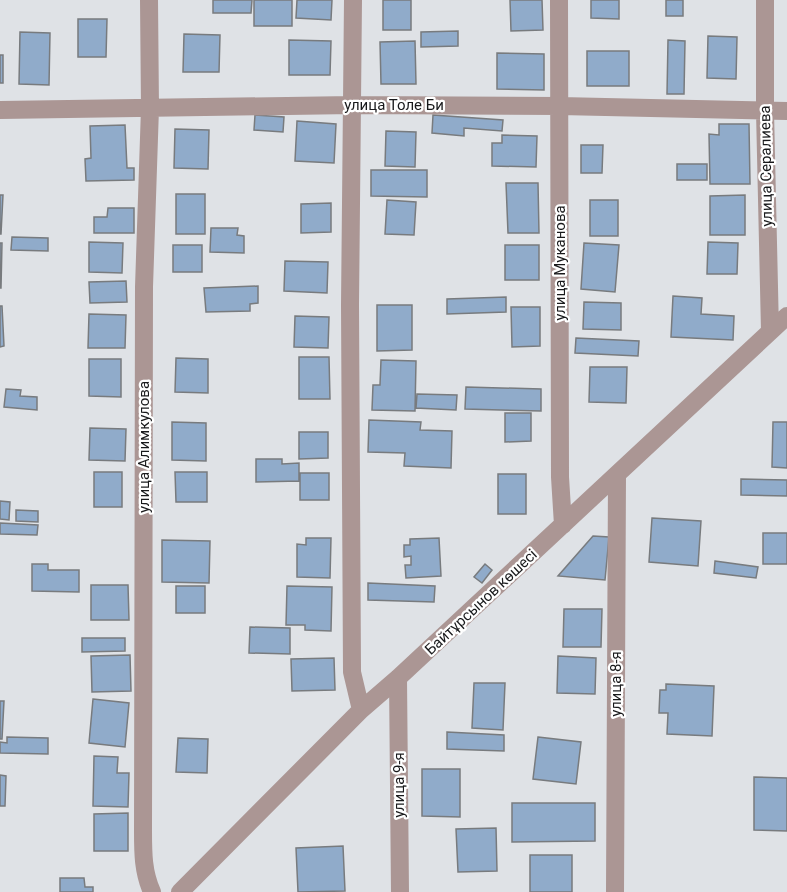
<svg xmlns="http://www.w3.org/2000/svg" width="787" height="892" viewBox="0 0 787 892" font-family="Roboto,sans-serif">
<rect width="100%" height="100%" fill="#dfe2e6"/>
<path fill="#90abca" stroke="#787b7e" stroke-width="1.5" d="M213,0H252L251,13H213Z
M254,0H292V26H254Z
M297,0H332L331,20L296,18Z
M383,0H411V30H383Z
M510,0H542L543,30L511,31Z
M591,0H619V19L591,18Z
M666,0H683V16H666Z
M78,19H107L106,57H78Z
M458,31V46L421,47V32Z
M20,32L50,33L49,85L19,84Z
M184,34L220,35L219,72H183Z
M708,36L737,37L736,79L707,78Z
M289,40L331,41L330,75H289Z
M668,40L685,41L684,94H667Z
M415,41L416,84H381L380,42Z
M587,51H629V86H587Z
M497,53L544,54V90L497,89Z
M0,55H3V83H0Z
M255,115L284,117L283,132L254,130Z
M433,115L503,120L502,131L464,128V136L432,133Z
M297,121L336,124L334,163L295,161Z
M719,124H749L750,184H710L709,134L719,135Z
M125,125L127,168H134V180L86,181L85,159L91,158L90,126Z
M175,129L209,130L208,169L174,168Z
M386,131L416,132L415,167L385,166Z
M502,135L537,136L536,167L492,166V143H502Z
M581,145H603L602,173H581Z
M677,164H707V180H677Z
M371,170H427V197L371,196Z
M506,183H538L539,233H508Z
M176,194H205V234H176Z
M0,195H3L1,234H0Z
M745,195V235H710V196Z
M387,200L416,202L414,235L385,234Z
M590,200H618V236H590Z
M331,203V232L301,233V204Z
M108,208H134V233H94V217H107Z
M211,228H238L237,235L244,236V253L210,252Z
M12,237L48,238V251L11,250Z
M89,242L123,243L122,273L89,272Z
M708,242L738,243L737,274H707Z
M0,243H2L1,288H0Z
M584,243L619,245L615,292L581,289Z
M173,245H202V272H173Z
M505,245H539V280H505Z
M285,261L328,262L327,293L284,291Z
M126,281L127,302L90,303L89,282Z
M258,286V303L250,304V311L206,312L204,288Z
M673,296L702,298L701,314L734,316L733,340L671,337Z
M506,297V312L447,314V299Z
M584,302L621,303V330L583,329Z
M377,305H412V350L377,351Z
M0,306H2L4,346L0,347Z
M511,307H540V346L512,347Z
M89,314L126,315L125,348H88Z
M295,316L329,317L328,348L294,347Z
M576,338L639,341L638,356L575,353Z
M299,357H329L330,399H299Z
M176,358L208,359V393L175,392Z
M89,359H121V397L89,396Z
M381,360L416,361L415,411L372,410L373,385H380Z
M590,367H627L626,403L589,402Z
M466,387L541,389V411L465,409Z
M6,389L21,390L20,396L37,397V410L4,407Z
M417,394L457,395L456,410L416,408Z
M505,413H531V441L505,442Z
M369,420L421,422L420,430L452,431L451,468L404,466L405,453L368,452Z
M172,422L206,423V461L172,460Z
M773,422H787V468L772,467Z
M90,428L126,429L125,461L89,460Z
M299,432H328V458L299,459Z
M256,459H282V464L299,463V481L256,482Z
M94,472H122V507H94Z
M175,472H207V502H176Z
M300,473H329V500H300Z
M498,474H526V514H498Z
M741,479L787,480V496L741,495Z
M0,501L10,502L9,520L0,519Z
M16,510L38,511V522L16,521Z
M652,518L701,521L698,566L649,562Z
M0,523L38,525L37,535L0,534Z
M763,533H787V564H763Z
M593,536L609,537L605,580L558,576Z
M306,538H331L330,578L297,577V544L306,545Z
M439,538L441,576L406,578L405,565H411V556L404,557V545H410V539Z
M162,540L210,541L209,583L162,582Z
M715,561L758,567L756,578L714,573Z
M32,564H48V570H79V592L32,591Z
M485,564L492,570L482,583L474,577Z
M368,583L435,586L434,602L368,600Z
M91,585H128L129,620H91Z
M176,586H205V613H176Z
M287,586L332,587L331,631L305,630V625H286Z
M564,609H602L601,647H563Z
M250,627L290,628V654L249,653Z
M82,638H125V651L82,652Z
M130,655L131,691L92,692L91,656Z
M558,656L596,658L595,694L557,693Z
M334,658L335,690L292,691L291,659Z
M474,683H505L503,730L472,728Z
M666,684L714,686L712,736L667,734L668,713H659L660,690H666Z
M93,699L129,703L125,747L89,743Z
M0,701H4L2,739H0Z
M447,732L504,735V751L447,749Z
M7,737L48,738V754L0,753V742L7,743Z
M538,737L581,742L576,784L533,779Z
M178,738L208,739L207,773L176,772Z
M94,756L118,757L117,773H129L128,807L93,806Z
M422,769H460V817L422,816Z
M0,775L6,776L5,806H0Z
M754,777L787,778V831L754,830Z
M512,803H595V841L512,842Z
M128,813V851H94V814Z
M496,828L497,871L458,872L456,829Z
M343,846L345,891L298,892L296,848Z
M530,855H572V892H530Z
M60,878H84L85,887H93V892H60Z"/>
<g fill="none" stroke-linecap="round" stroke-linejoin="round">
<path stroke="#ab9694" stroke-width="18" d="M149,0L150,108L144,287L143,831C143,853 143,872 152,892
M353,0L350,305L352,672L361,710
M559,0L560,477L563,525
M765,0V111L770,331
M0,110L353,105L560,106L787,111
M398,678L400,892
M180,892L361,710L398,678L787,316
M615,892L617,476"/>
</g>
<g text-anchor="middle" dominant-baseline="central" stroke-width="4.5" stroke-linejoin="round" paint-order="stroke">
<g font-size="15" fill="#18191b" stroke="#fff">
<text x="394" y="105">улица Толе Би</text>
<text transform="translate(766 166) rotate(-91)">улица Сералиева</text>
<text transform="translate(560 263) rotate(-90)">улица Муканова</text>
<text transform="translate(144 447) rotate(-90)">улица Алимкулова</text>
<text transform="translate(481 602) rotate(-43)">Байтұрсынов көшесі</text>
<text transform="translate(616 684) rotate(-90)">улица 8-я</text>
<text transform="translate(399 785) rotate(-90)">улица 9-я</text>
</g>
</g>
</svg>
